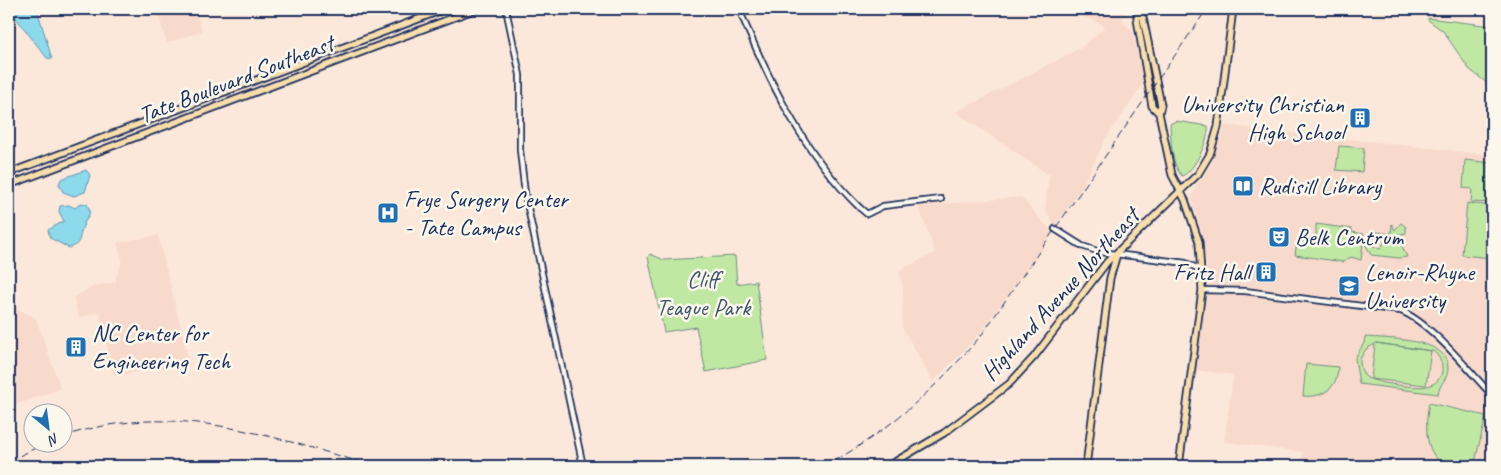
<svg xmlns="http://www.w3.org/2000/svg" width="1501" height="475" viewBox="0 0 1501 475" font-family="Caveat,sans-serif">
<rect width="100%" height="100%" fill="#fce8da"/>
<filter id="ink" filterUnits="userSpaceOnUse"><feTurbulence type="fractalNoise" baseFrequency=".02" numOctaves="2"/><feDisplacementMap in="SourceGraphic" scale="10" xChannelSelector="R" yChannelSelector="G"/><feConvolveMatrix kernelMatrix="1 2 1 2 8 2 1 2 1" color-interpolation-filters="sRGB"/></filter>
<g filter="url(#ink)">
<path fill="#f8dacc" d="M156,9H194L202,31L167,43Z
M1066,9H1128L1122,21L1133,31L1144,83L1105,140L1082,187L1055,227L1045,209L1049,175L956,112L1082,47L1104,28L1101,24Z
M1225,125L1492,155V381L1483,389L1492,398V438L1485,466H1301L1302,452L1224,442L1233,375L1194,370L1207,268L1202,235L1191,198L1197,184L1212,162Z
M1021,197L1053,233L980,334L933,382L902,327L903,288L899,271L935,252L918,206Z
M158,235L190,366L155,369L114,376L99,312L79,318L73,297L95,286L115,282L122,260L117,243Z
M9,305L36,318L61,389L9,407Z"/>
<path fill="#c0e8a3" stroke="#6e8c80" fill-rule="evenodd" d="M1428,18L1492,26V87L1469,69L1443,31L1428,20Z
M1176,121L1208,126C1210,138 1194,172 1182,176C1171,165 1171,139 1170,124Z
M1339,146L1364,148L1362,172L1336,170Z
M1465,160L1492,163V203L1471,202L1472,189L1463,188Z
M1467,203L1492,206V258L1462,255Z
M1401,223L1406,227V233L1397,235L1407,257L1399,258L1371,255L1364,242L1380,249L1385,241L1381,237L1364,240L1377,232L1391,234L1392,224L1395,230Z
M1316,224L1352,229V232L1364,234L1361,260L1351,257L1343,262L1295,255L1297,241L1316,242Z
M650,254L664,260L735,256L737,284L756,281L767,360L706,372L696,327L664,332L648,257Z
M1365,337C1386,339 1450,337 1448,369C1448,379 1439,384 1438,394L1359,384L1355,358L1364,343ZM1376,343L1433,351C1446,361 1446,382 1427,386C1418,389 1374,383 1366,377C1361,372 1360,366 1360,359L1366,349L1375,344L1371,379L1426,385L1431,351Z
M1306,364L1338,367C1338,388 1323,398 1303,396Z
M1429,403L1486,416L1474,466C1467,466 1457,468 1450,466C1423,459 1425,424 1429,403Z"/>
<path fill="#8cdaeb" stroke="#5f96b3" d="M9,9H37L52,59L47,58Z
M86,170L90,175L85,192L74,196L63,192L59,184L61,179Z
M81,203L87,204L90,211C89,217 85,220 83,226C79,235 82,245 69,248L50,238L48,230L64,221L59,212L60,206L69,205L75,208Z"/>
<g fill="none" stroke-linecap="round" stroke-linejoin="round">
<g stroke="#1b2f5e" stroke-width="8">
<path id="minor" d="M506,9L520,75V150L525,194L583,466
M739,9C769,81 803,153 860,208L867,214L883,206L941,199
M1055,229L1082,246L1100,252L1186,263L1201,270
M1202,290L1245,291L1401,311C1431,323 1469,371 1492,395"/>
</g>
<g stroke="#1b2f5e" stroke-width="9">
<path id="major" d="M1137,9V19L1152,106L1159,113L1172,175L1185,200L1199,242L1202,290L1179,466
M1138,11L1143,18L1161,105L1159,113
M9,173L445,9
M9,185L476,9
M888,466L944,433L1009,384L1034,357L1107,262L1198,174L1210,154L1218,127L1233,9
M1086,466L1110,278L1117,254"/>
</g>
<use href="#minor" stroke="#fbf7ec" stroke-width="4.5"/>
<use href="#major" stroke="#f9deab" stroke-width="5.5"/>
<path stroke="#1b2f5e" stroke-width="1" stroke-dasharray="8 4" stroke-linecap="butt" d="M62,437C172,399 269,436 374,466
M9,461L48,442
M825,466C887,433 938,387 983,333L1207,9"/>
</g>
</g>
<defs>
<g id="building-square" transform="scale(1.125)"><rect x="-9" y="-9" width="18" height="18" rx="4" fill="#1f6fb2" stroke="#fbf7ec"/><path d="M-4-6H4V6H1V3H-1V6H-4ZM-2.5-4.3h1.7v1.8h-1.7ZM.8-4.3h1.7v1.8H.8ZM-2.5-1h1.7V.8h-1.7ZM.8-1h1.7V.8H.8Z" fill="#fff"/></g>
<g id="library-square" transform="scale(1.125)"><rect x="-9" y="-9" width="18" height="18" rx="4" fill="#1f6fb2" stroke="#fbf7ec"/><path d="M-6-4Q-3-5.5-.7-3.5V5Q-3 3-6 4ZM6-4Q3-5.5 .7-3.5V5Q3 3 6 4Z" fill="#fff"/></g>
<g id="hospital-square" transform="scale(1.125)"><rect x="-9" y="-9" width="18" height="18" rx="4" fill="#1f6fb2" stroke="#fbf7ec"/><path d="M-5-5h3v3.5h4V-5h3V5h-3V1.5h-4V5h-3Z" fill="#fff"/></g>
<g id="theatre-square" transform="scale(1.125)"><rect x="-9" y="-9" width="18" height="18" rx="4" fill="#1f6fb2" stroke="#fbf7ec"/><path d="M-5-5.5Q0-4 5-5.5V0Q5 5 0 6Q-5 5-5 0ZM-3.3-2.5H-1v1.5H-3.3ZM1-2.5H3.3v1.5H1ZM-2.8 1Q0 5.5 2.8 1Z" fill="#fff"/></g>
<g id="university-square" transform="scale(1.125)"><rect x="-9" y="-9" width="18" height="18" rx="4" fill="#1f6fb2" stroke="#fbf7ec"/><path d="M0-5L7-2L0 1L-7-2ZM-4 1L0 2.5L4 1V4Q0 6-4 4Z" fill="#fff"/></g>
</defs>
<g fill-rule="evenodd">
<use href="#building-square" x="1360" y="118"/>
<use href="#library-square" x="1243" y="186"/>
<use href="#hospital-square" x="388" y="213"/>
<use href="#theatre-square" x="1279" y="237"/>
<use href="#building-square" x="1266" y="272"/>
<use href="#university-square" x="1349" y="286"/>
<use href="#building-square" x="76" y="347"/>
</g>
<g text-anchor="middle" dominant-baseline="central" stroke-width="5" stroke-linejoin="round" paint-order="stroke">
<g font-size="24" fill="#1b2f5e" stroke="#fbf7ec">
<text transform="translate(236 79) rotate(-21)">Tate Boulevard Southeast</text>
<text transform="translate(1060 294) rotate(-48)">Highland Avenue Northeast</text>
</g>
<g font-size="24" fill="#1b2f5e" stroke="#fbf7ec" text-anchor="start">
<text x="1344" y="104" text-anchor="end">University Christian<tspan x="1344" dy="28">High School</tspan></text>
<text x="1259" y="186">Rudisill Library</text>
<text x="404" y="199">Frye Surgery Center<tspan x="404" dy="28">- Tate Campus</tspan></text>
<text x="1295" y="237">Belk Centrum</text>
<text x="1250" y="272" text-anchor="end">Fritz Hall</text>
<text x="1365" y="272">Lenoir-Rhyne<tspan x="1365" dy="28">University</tspan></text>
<text x="92" y="333">NC Center for<tspan x="92" dy="28">Engineering Tech</tspan></text>
</g>
<g font-size="24" fill="#3c546c" stroke="#fbf7ec">
<text x="703" y="279">Cliff<tspan x="703" dy="28">Teague Park</tspan></text>
</g>
</g>
<rect width="1501" height="475" fill="none" stroke="#fbf7ec" stroke-width="30"/>
<rect x="15" y="15" width="1471" height="445" fill="none" stroke="#1b2f5e" stroke-width="2" filter="url(#ink)"/>
<g transform="translate(48 428) rotate(151)"><circle r="24" fill="#fbf7ec" stroke="#a1a7b3"/>
<path d="M0-4L9 19L0 12L-9 19Z" fill="#1f6fb2"/>
<text y="-8" font-size="14" font-weight="bold" text-anchor="middle" fill="#1b2f5e">N</text>
</g>
</svg>
